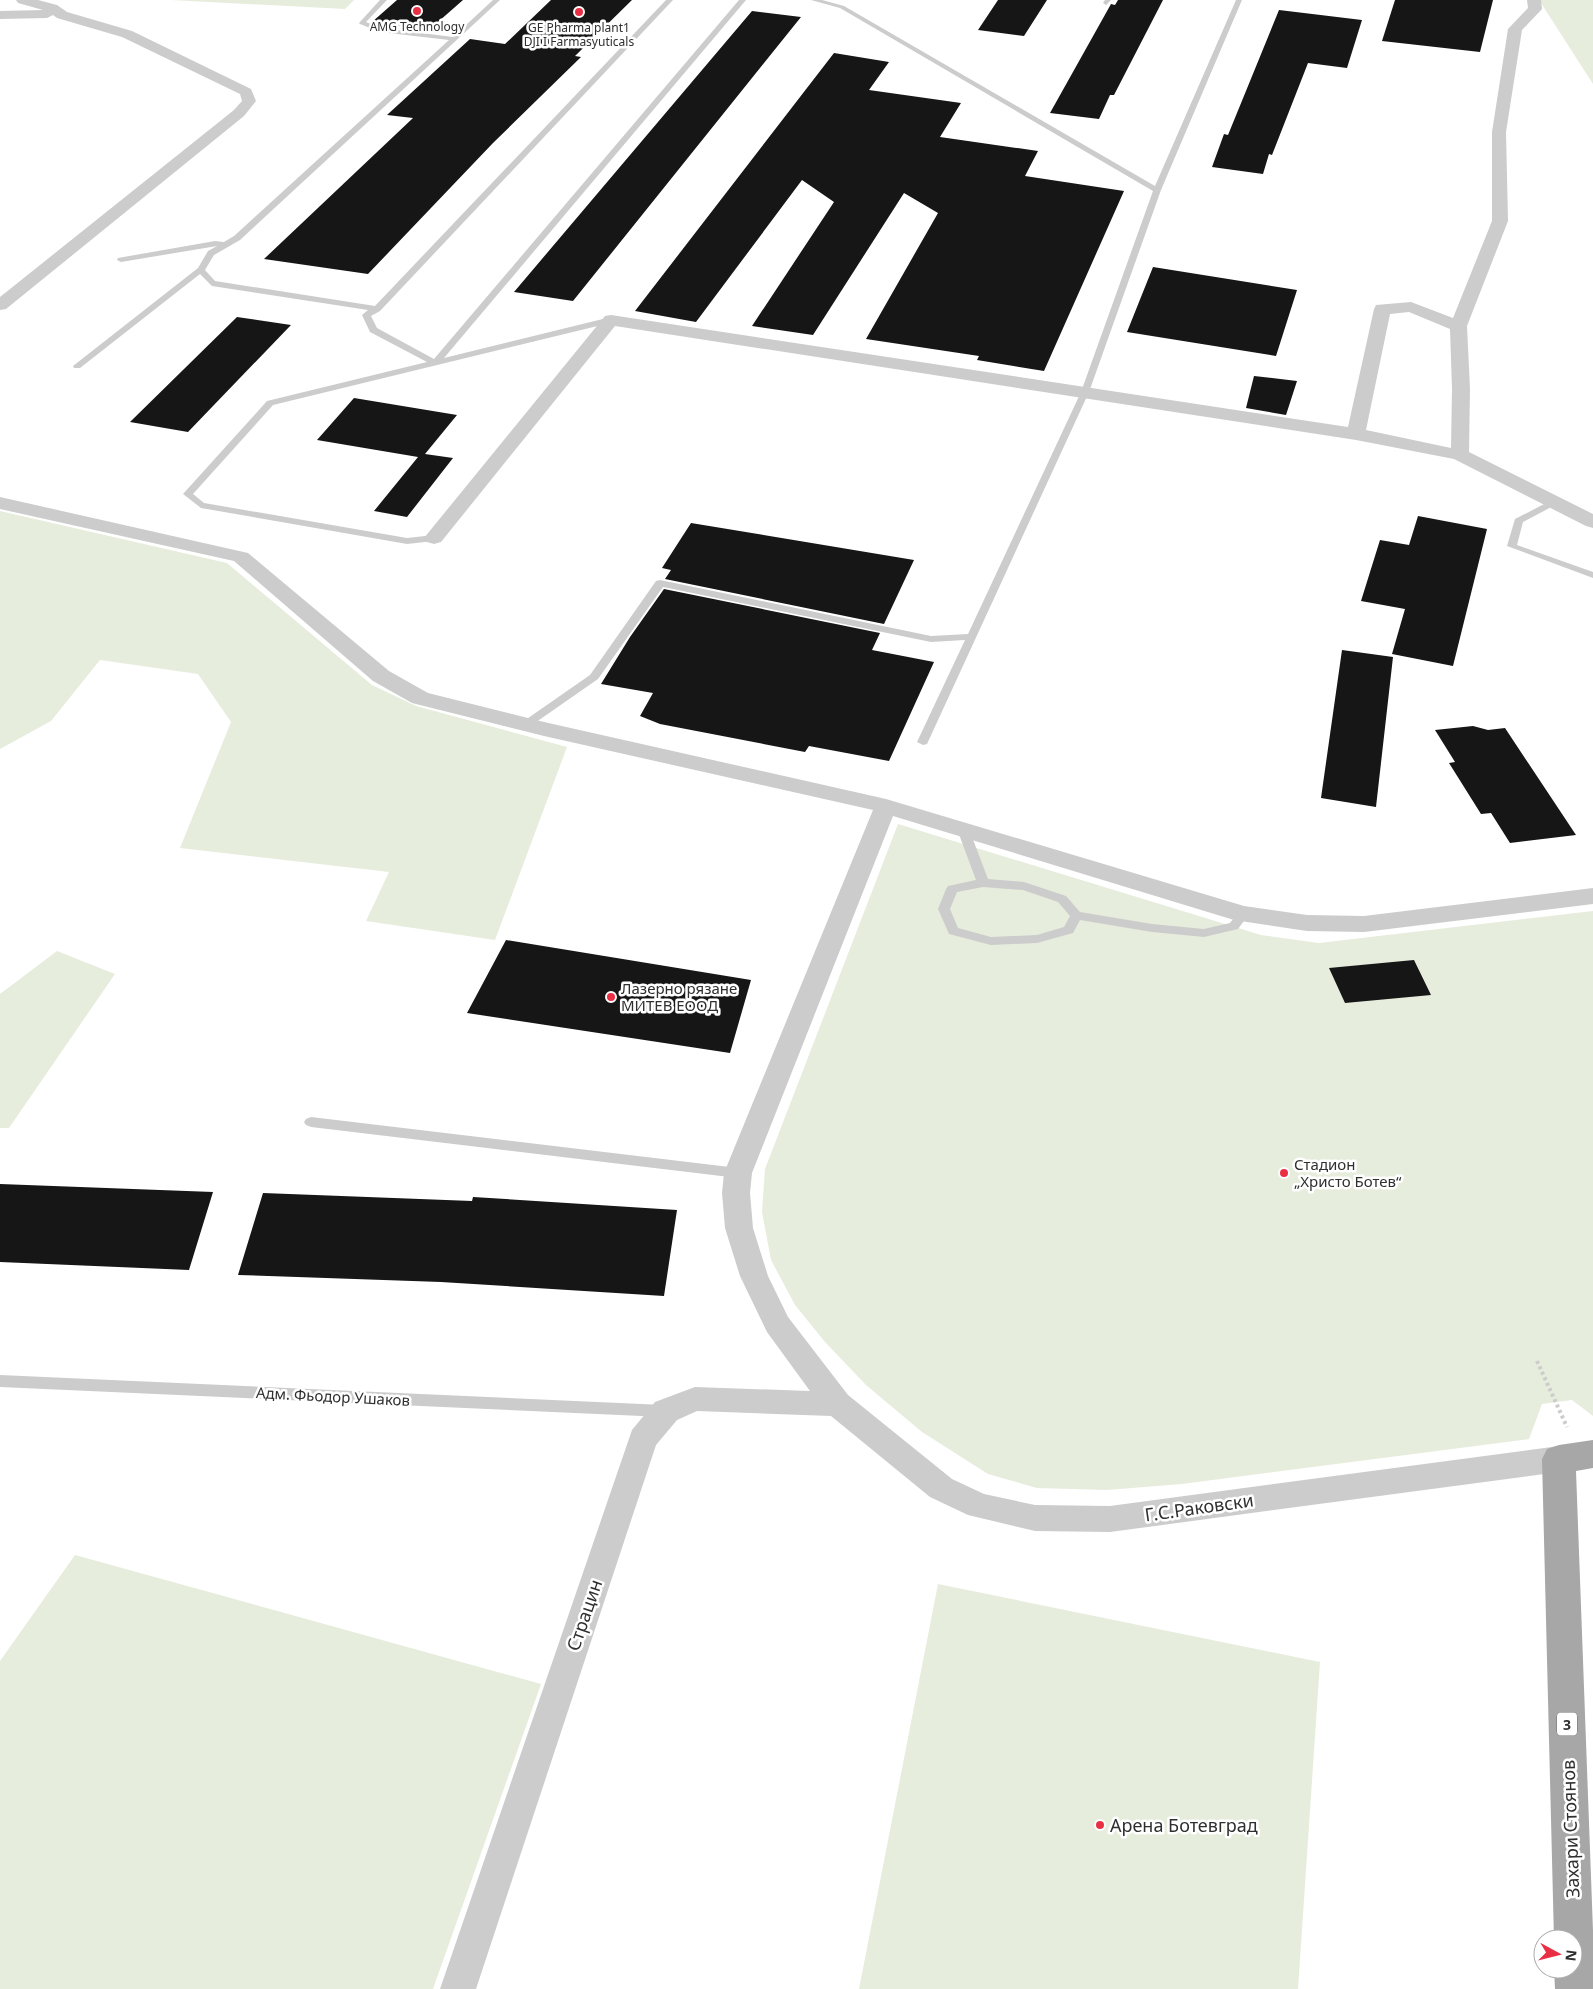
<svg xmlns="http://www.w3.org/2000/svg" width="1593" height="1989" viewBox="0 0 1593 1989" font-family="'Noto Sans',sans-serif">
<rect width="100%" height="100%" fill="#fff"/>
<path fill="#e6eddd" d="M171,0H354L345,9Z
M1539,0H1593V84Z
M0,511L227,563L372,685L416,706L567,747L495,940L366,921L389,872L180,848L231,722L198,674L100,660L51,721L0,749Z
M898,824L1261,935L1319,943L1593,911V1416L1572,1400L1542,1404L1529,1439L1182,1484L1107,1490L1037,1488L988,1474L922,1432L866,1385L825,1342L795,1305L771,1260L762,1212L765,1169Z
M57,951L115,974L9,1128H0V994Z
M75,1555L541,1684L433,1989H0V1661Z
M938,1584L1320,1662L1298,1989H859Z"/>
<path fill="#161616" d="M397,0H463L430,29L372,22Z
M551,0H632L575,56L581,57L493,143L368,274L264,259L413,118L387,115L470,39L505,44Z
M998,0H1047L1024,36L978,30Z
M1118,0H1163L1114,95H1110L1099,119L1050,113L1111,4L1115,5Z
M1395,0H1493L1480,52L1382,41Z
M1279,10L1362,20L1347,68L1308,63L1272,155L1269,154L1263,174L1212,167L1224,134L1228,135Z
M752,11L801,17L573,301L514,292Z
M834,53L889,62L869,90L961,103L940,137L1038,151L1025,176L1124,191L1044,371L977,360L979,356L866,339L938,213L904,193L813,335L752,326L834,202L802,180L696,322L635,311Z
M1153,267L1297,290L1276,356L1127,332Z
M237,317L291,325L188,432L130,422Z
M1254,376L1297,381L1286,415L1246,408Z
M354,398L457,415L425,454L453,458L407,517L374,511L418,457L317,440Z
M1418,516L1487,529L1453,666L1392,654L1405,609L1361,601L1380,540L1409,545Z
M691,523L914,560L884,624L665,579L671,570L662,568Z
M664,589L880,633L872,650L934,662L889,761L809,746L805,752L660,724L640,716L653,693L601,684L630,637Z
M1342,650L1393,657L1376,807L1321,798Z
M1473,726L1488,730L1505,728L1576,835L1510,843L1491,813L1481,814L1449,763L1455,762L1435,730Z
M506,940L751,980L730,1053L467,1013Z
M1414,960L1431,995L1345,1003L1329,968Z
M0,1184L213,1192L189,1270L0,1262Z
M263,1193L472,1201L473,1197L677,1210L664,1296L441,1282L238,1275Z"/>
<g fill="none" stroke-linecap="round" stroke-linejoin="round">
<path stroke="#ccc" stroke-width="4" stroke-dasharray="3 3" stroke-linecap="butt" d="M1537,1361L1567,1427"/>
<path fill="#ccc" fill-rule="evenodd" d="M380,0H387L366,22L381,28L453,37L493,0H500L240,240L214,255L205,270L215,281L375,306L666,0H673L380,311L371,316L377,328L434,359L739,0H746L444,358L611,317L615,320L614,322L273,405L193,494L204,503L407,538L434,535L439,538L434,541L407,544L201,508L183,494L267,401L427,362L370,332L362,315L368,310L212,286L200,274L80,368H74L73,366L198,268L208,251L217,246L121,262L117,260L118,258L215,241L224,242L234,236L449,40L380,32L360,24L359,23Z
M811,0H822L844,6L1155,186L1236,0H1242L1161,190L1089,392L927,744L923,745L917,742L965,640L931,642L663,587L598,679L529,727H521L520,725L521,723L590,675L656,581L660,580L931,636L968,634L1081,392L1153,191L840,8Z
M1105,0H1111L1106,5L1103,3Z
M1554,499L1557,500V504L1523,522L1517,545L1593,572V578L1507,546L1515,519Z
M963,825L969,829L988,879L1024,882L1066,896L1080,912L1152,924L1204,929L1230,923L1239,911L1243,910L1249,914L1238,929L1204,937L1152,932L1080,920L1073,933L1037,943L991,945L949,934L938,909L946,889L948,886L976,880L957,829ZM983,887L1023,890L1058,902L1070,916L1064,927L1037,935L991,937L958,928L950,909L957,892Z
M311,1117L738,1168L743,1169L745,1173L743,1177L738,1178L311,1127L306,1125L304,1122L306,1119Z
M0,1375L664,1405L669,1407L671,1411L669,1415L664,1417L0,1387Z"/>
<path fill="#ccc" fill-rule="evenodd" d="M16,0H38L57,5L67,12L132,31L251,89L256,101L244,116L6,309L0,310V297L234,110L242,101L240,94L122,37L57,18L53,15L47,18L0,19V11L43,10L18,3Z
M1527,0H1541L1542,9L1522,30L1506,132L1508,221L1467,326L1470,389L1469,452L1593,514V528L1586,526L1454,459L1356,440L615,326L441,542L434,544L427,542L424,538L605,316L611,315L1348,427L1374,309L1376,305L1411,302L1453,318L1492,221V132L1508,29L1528,8ZM1409,312L1450,329L1452,389L1451,448L1366,430L1390,314Z
M0,497L248,553L389,671L428,693L544,722L886,799L1244,906L1307,915L1364,916L1593,888V904L1364,932L1307,931L1234,920L893,816L752,1173L750,1193L753,1228L768,1276L788,1317L848,1395L952,1479L984,1494L1035,1505L1110,1506L1559,1446L1570,1450L1574,1459L1570,1468L1559,1472L1110,1532L1035,1531L968,1515L930,1497L831,1416L697,1411L677,1420L656,1445L476,1989H440L632,1430L655,1402L695,1387L810,1391L767,1332L740,1276L725,1228L722,1193L724,1173L873,810L544,736L412,703L373,681L234,561L0,509Z"/>
<path fill="#a7a7a7" fill-rule="evenodd" d="M1593,1440V1468L1576,1471L1593,1931V1989H1555L1554,1969H1573V1939H1554L1542,1459L1547,1449L1559,1445Z"/>
</g>
<g fill="#e82f44" stroke="#fff" stroke-width="2">
<circle cx="417" cy="11" r="5"/>
<circle cx="579" cy="12" r="5"/>
<circle cx="611" cy="997" r="5"/>
<circle cx="1284" cy="1173" r="5"/>
<circle cx="1100" cy="1825" r="5"/>
</g>
<g text-anchor="middle" dominant-baseline="central" stroke-width="5" stroke-linejoin="round" paint-order="stroke">
<g font-size="12" fill="#2f2f2f" stroke="#fff">
<text x="417" y="26">AMG Technology</text>
<text x="579" y="27">GE Pharma plant1<tspan x="579" dy="14">DJI I Farmasyuticals</tspan></text>
</g>
<rect fill="#fff" stroke="#6d6d6d" stroke-width="1" x="1557" y="1712.5" width="20" height="23" rx="4"/>
<g font-size="14" font-weight="bold" fill="#2f2f2f">
<text x="1567" y="1724">3</text>
</g>
<g font-size="15" fill="#2f2f2f" stroke="#fff" text-anchor="start">
<text x="621" y="988">Лазерно рязане<tspan x="621" dy="17">МИТЕВ ЕООД</tspan></text>
<text x="1294" y="1164">Стадион<tspan x="1294" dy="17">„Христо Ботев“</tspan></text>
</g>
<g font-size="15" fill="#2f2f2f" stroke="#fff">
<text transform="translate(333 1396) rotate(3)">Адм. Фьодор Ушаков</text>
</g>
<g font-size="18" fill="#2f2f2f" stroke="#fff">
<text transform="translate(1199 1507) rotate(-8)">Г.С.Раковски</text>
<text transform="translate(584 1615) rotate(-71)">Страцин</text>
<text transform="translate(1570 1829) rotate(-92)">Захари Стоянов</text>
</g>
<g font-size="18" fill="#2f2f2f" stroke="#fff" text-anchor="start">
<text x="1110" y="1825">Арена Ботевград</text>
</g>
</g>
<g transform="translate(1558 1954) rotate(97)"><circle r="24" fill="#ffffff" stroke="#acacac"/>
<path d="M0-4L9 19L0 12L-9 19Z" fill="#e82f44"/>
<text y="-8" font-size="14" font-weight="bold" text-anchor="middle" fill="#2f2f2f">N</text>
</g>
</svg>
